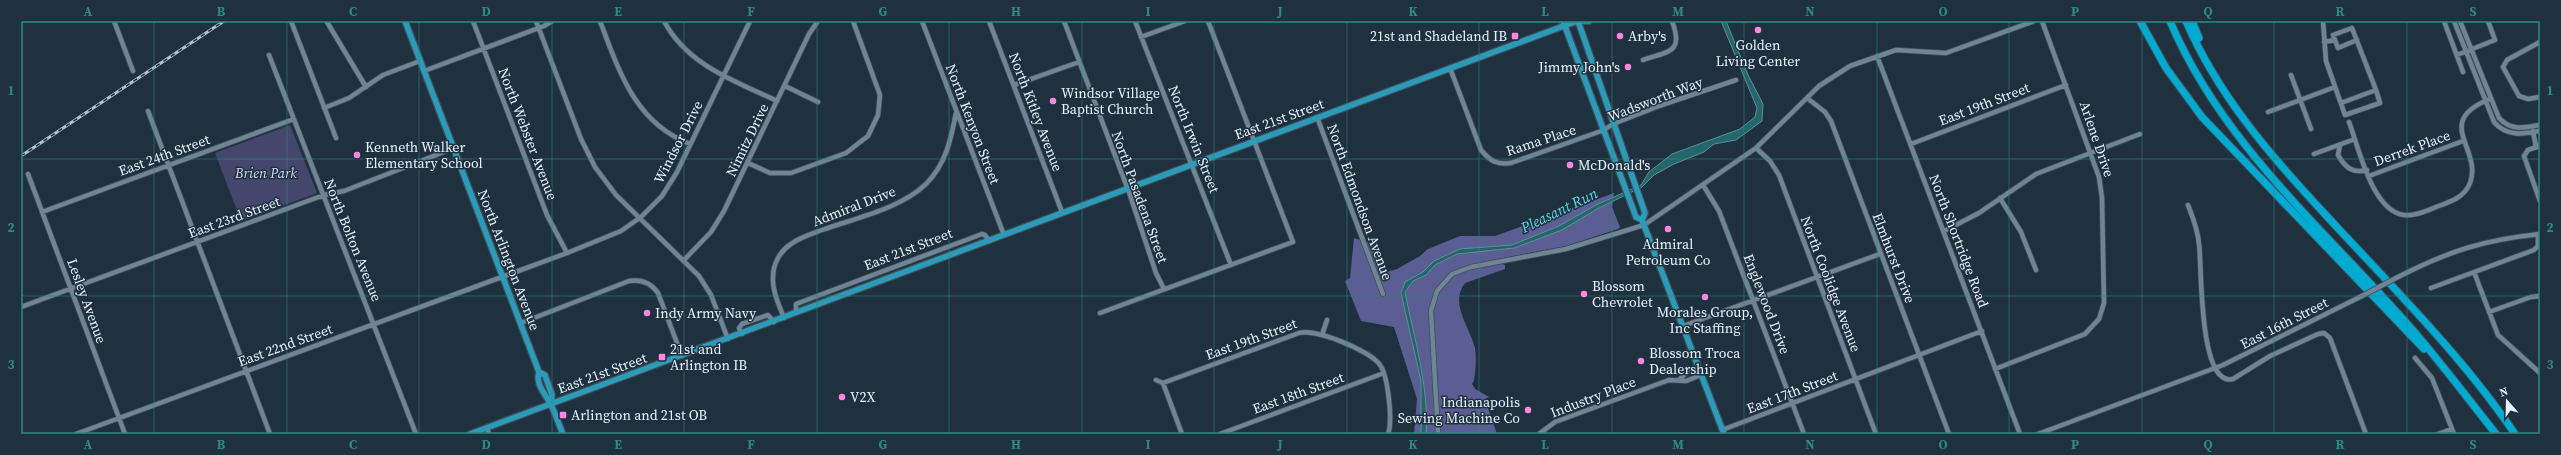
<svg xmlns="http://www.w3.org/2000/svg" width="2561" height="455" viewBox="0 0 2561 455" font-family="'Source Serif 4',serif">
<rect width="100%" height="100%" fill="#1f313f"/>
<path fill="#44476b" d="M290,125L317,193L241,221L215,153Z"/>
<path fill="#5a5e93" d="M1614,193L1612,207L1620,227L1618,229L1566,246L1493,260L1505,265V269L1465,283C1449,304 1470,327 1475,348C1476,356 1476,364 1475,373C1474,378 1475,380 1472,384L1475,389L1489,397L1481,401L1488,408L1497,434H1414L1417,399L1394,327L1361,321L1345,281L1350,278L1354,238L1373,244L1382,266L1387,272L1397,269L1420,256L1428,249L1460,236H1495Z"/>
<path fill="#23666c" stroke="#5e9097" d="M1721,21H1726L1748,75L1763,104L1762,121L1736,140L1714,144L1704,152L1674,164L1654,175L1642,187L1597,209L1562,230L1514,248L1457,254L1435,265L1426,275L1413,281L1405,292C1414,338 1429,386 1426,434H1421V381L1401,293L1405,282L1423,272L1434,261L1460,249L1512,245L1559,226L1596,205L1641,185L1649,172L1672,154L1740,129L1755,117L1757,108Z"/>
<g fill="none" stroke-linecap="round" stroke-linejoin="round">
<g stroke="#3d4d58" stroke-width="6">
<path id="minor" d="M114,21L133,71
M291,21L336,138
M473,21L547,215L567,253
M536,21L581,139L595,167L616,195L699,276L711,295L728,339
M600,21C619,71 635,123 690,144
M664,21C687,65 735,81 777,101
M922,21L1004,235
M989,21L1062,212
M1064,21L1130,195L1156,273L1164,289
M1135,21L1231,265
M2323,21L2326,61L2345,115L2380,103L2376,90
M2444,21L2463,72
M2454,21L2494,122C2507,137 2523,134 2540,131
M2460,21L2499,118C2511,131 2524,128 2540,125
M327,22L366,87
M1141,37L1185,21
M2335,40L2338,48L2357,40
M2324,42L2335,40L2333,35L2352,28L2376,90L2341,103
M2540,42L2507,60L2503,67L2519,96L2528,99L2540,97
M269,55L416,434
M2457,55L2495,40L2488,21
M1877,56L2020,434
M1643,60C1669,51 1684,53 1672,21
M1450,68L1481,150C1490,161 1497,165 1511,163L1604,130L1613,124L1659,106L1736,80
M424,71L544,26L552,21
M2291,75L2311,129
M1014,85L1079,62
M785,86L818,102
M1807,98L1825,112L1831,121L1949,434
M324,108L349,98L383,75L420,61
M148,111L270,434
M2268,112L2335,87
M1317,117L1383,294
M2349,122C2359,148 2372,211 2404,215C2416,216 2426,211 2436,207C2450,202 2464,198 2470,183C2483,149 2432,122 2490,99
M2533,131L2536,147
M1911,144L2066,85
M2340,145L2338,155C2345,167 2352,174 2367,170
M2540,146L2528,150L2524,156L2540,201
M1756,148L1770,161L1779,175L1876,434
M2314,154L2355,139
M748,163L770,173H791L846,153L868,136L878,115L880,95L853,21
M28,174L125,434
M2369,176L2463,141
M1703,185L1719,211L1804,434
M2000,198L2021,232L2036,270
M2188,205C2193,218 2198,230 2199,244C2202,263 2198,388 2233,379L2270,356L2318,334L2324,333L2330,338L2366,434
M42,212L294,119
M1944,231L1979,213L2036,174L2140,134
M684,260L711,232L724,211L809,34L818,21
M2474,272L2498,335L2540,373
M2398,277C2449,251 2483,240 2540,234
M2431,288L2534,250L2538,246V235
M21,307L324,195L344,191L454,148
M2489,312L2531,297L2540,296
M796,313V304L982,234L985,235L989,241
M1100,313L1293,242L1208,21
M784,318C779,305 772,291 773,277C773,264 780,251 791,244C800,237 811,234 822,230C855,218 900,209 926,184C946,164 951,139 956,113
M521,323L629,281C641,279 651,283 658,293L682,356
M1683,326L1880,254
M742,334L739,328L742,324L768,315L774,322
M1322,335L1327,320
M2415,358L2432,378L2454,434
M1995,369L2085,334L2099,319L2104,303L2102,198L2099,177L2042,21
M1680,379L1685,374L1699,368
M1156,380L1163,383
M1163,383L1299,333C1315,328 1371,351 1380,365C1388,376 1393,421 1388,434
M1163,383L1182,434
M487,428L489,434
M1722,430L1982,331
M76,434L567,253L621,231L641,217L662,196L677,172L750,21
M1220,434L1384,373
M1438,434L1431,311L1437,291L1452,274L1471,267L1566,249L1644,225L1756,148L1819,86L1850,66L1896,50L1946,53L2034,21
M1539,434L1555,422L1669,380L1686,381L1701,375
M2038,434L2223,365L2362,296
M2438,434L2452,429"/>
</g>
<g stroke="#3d4d58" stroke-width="8">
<path id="major" d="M405,21L539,372C535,386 547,395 552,407C556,415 559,425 563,434
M1563,21L1636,217L1642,220L1724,434
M1578,21L1645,213L1642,220
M1581,21H1589
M539,372L545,375L552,395L551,405
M470,434L1577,21"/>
</g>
<g stroke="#3d4d58" stroke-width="9">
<path id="highway" d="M2140,21L2166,68L2202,117L2424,349
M2170,21C2223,147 2330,234 2417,335C2444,367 2470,401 2496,434
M2186,21C2218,95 2269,154 2323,212C2389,284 2460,353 2515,434
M2192,21L2199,38"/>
</g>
<use href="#minor" stroke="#6f8494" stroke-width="4.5"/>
<use href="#major" stroke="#2c9bb9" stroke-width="5.5"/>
<use href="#highway" stroke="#00aad1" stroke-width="7"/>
<g stroke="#b5c2cc" stroke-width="3">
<path id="rail" d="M21,156L224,21"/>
</g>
<use href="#rail" stroke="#1f313f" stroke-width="1.5" stroke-dasharray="4.5" stroke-linecap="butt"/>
<g stroke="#3d4d58" stroke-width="6" stroke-linecap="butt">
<path id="minor-bridge" d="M2362,296L2398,277"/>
</g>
<use href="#minor-bridge" stroke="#6f8494" stroke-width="4.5"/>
</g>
<path fill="none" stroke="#2f8983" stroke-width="1" stroke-opacity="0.55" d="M154,21V434M287,21V434M419,21V434M552,21V434M684,21V434M817,21V434M949,21V434M1082,21V434M1214,21V434M1347,21V434M1479,21V434M1612,21V434M1744,21V434M1877,21V434M2009,21V434M2142,21V434M2274,21V434M2407,21V434M21,159H2540M21,296H2540"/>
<g fill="#fe86e1" stroke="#1f313f" stroke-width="1.5">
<circle cx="1758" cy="30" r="4"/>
<rect x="1511" y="32" width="8" height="8" rx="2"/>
<circle cx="1620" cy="36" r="4"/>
<circle cx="1628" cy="67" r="4"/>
<circle cx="1053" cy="101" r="4"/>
<circle cx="357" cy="155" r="4"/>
<circle cx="1570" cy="165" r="4"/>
<circle cx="1668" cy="229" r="4"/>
<circle cx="1584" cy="294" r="4"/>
<circle cx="1705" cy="297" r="4"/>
<circle cx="647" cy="313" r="4"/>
<rect x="658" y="353" width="8" height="8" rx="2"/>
<circle cx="1641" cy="361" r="4"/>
<circle cx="842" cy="397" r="4"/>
<circle cx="1528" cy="410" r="4"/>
<rect x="559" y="411" width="8" height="8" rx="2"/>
</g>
<g text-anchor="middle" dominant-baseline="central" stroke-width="3" stroke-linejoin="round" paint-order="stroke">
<g font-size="14" fill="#e7f2fb" stroke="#1f313f" text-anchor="start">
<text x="1507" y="36" text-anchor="end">21st and Shadeland IB</text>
<text x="1628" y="36">Arby's</text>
<text x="1758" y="45" text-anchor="middle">Golden<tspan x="1758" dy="16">Living Center</tspan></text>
<text x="1620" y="67" text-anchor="end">Jimmy John's</text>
<text x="1061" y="93">Windsor Village<tspan x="1061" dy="16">Baptist Church</tspan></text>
<text x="365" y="147">Kenneth Walker<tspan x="365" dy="16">Elementary School</tspan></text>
<text x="1578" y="165">McDonald's</text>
<text x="1668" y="244" text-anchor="middle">Admiral<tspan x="1668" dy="16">Petroleum Co</tspan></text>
<text x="1592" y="286">Blossom<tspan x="1592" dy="16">Chevrolet</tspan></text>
<text x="1705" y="312" text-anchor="middle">Morales Group,<tspan x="1705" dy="16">Inc Staffing</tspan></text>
<text x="655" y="313">Indy Army Navy</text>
<text x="670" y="349">21st and<tspan x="670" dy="16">Arlington IB</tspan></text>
<text x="1649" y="353">Blossom Troca<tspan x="1649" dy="16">Dealership</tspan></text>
<text x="850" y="397">V2X</text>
<text x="1520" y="402" text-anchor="end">Indianapolis<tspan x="1520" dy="16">Sewing Machine Co</tspan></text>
<text x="571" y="415">Arlington and 21st OB</text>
</g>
<g font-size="14" fill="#e7f2fb" stroke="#1f313f">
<text transform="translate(1655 99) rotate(-21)">Wadsworth Way</text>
<text transform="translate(1984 104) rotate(-21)">East 19th Street</text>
<text transform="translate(1036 112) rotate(69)">North Kitley Avenue</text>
<text transform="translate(1279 119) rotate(-20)">East 21st Street</text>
<text transform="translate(973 124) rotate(69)">North Kenyon Street</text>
<text transform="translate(528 134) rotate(69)">North Webster Avenue</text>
<text transform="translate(1194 139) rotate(68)">North Irwin Street</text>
<text transform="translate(2097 139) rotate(71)">Arlene Drive</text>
<text transform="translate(747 140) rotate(-64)">Nimitz Drive</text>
<text transform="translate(1541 140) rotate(-18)">Rama Place</text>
<text transform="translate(678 142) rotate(-63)">Windsor Drive</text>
<text transform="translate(2412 148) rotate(-20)">Derrek Place</text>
<text transform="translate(164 155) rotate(-20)">East 24th Street</text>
<text transform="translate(1140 197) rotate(70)">North Pasadena Street</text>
<text transform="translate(1360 202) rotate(70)">North Edmondson Avenue</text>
<text transform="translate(854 206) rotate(-21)">Admiral Drive</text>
<text transform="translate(234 217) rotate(-20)">East 23rd Street</text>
<text transform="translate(353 240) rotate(68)">North Bolton Avenue</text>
<text transform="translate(1959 241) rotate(69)">North Shortridge Road</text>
<text transform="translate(908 249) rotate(-21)">East 21st Street</text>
<text transform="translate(1894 258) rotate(69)">Elmhurst Drive</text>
<text transform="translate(509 260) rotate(69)">North Arlington Avenue</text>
<text transform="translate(1831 284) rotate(69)">North Coolidge Avenue</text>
<text transform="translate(87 301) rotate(70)">Lesley Avenue</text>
<text transform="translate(1767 304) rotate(69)">Englewood Drive</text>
<text transform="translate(2284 323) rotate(-27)">East 16th Street</text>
<text transform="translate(1251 339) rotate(-20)">East 19th Street</text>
<text transform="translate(285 345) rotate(-20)">East 22nd Street</text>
<text transform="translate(602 373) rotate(-20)">East 21st Street</text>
<text transform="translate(1792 392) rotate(-21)">East 17th Street</text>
<text transform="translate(1298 393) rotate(-20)">East 18th Street</text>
<text transform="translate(1593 397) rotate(-21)">Industry Place</text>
</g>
<g font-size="14" font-style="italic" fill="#d4d8f9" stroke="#1f313f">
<text x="266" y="173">Brien Park</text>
</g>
<g font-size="15" font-style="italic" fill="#59dbe7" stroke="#1f313f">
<text transform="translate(1559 210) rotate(-26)">Pleasant Run</text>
</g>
</g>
<rect width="2561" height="455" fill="none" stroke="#1f313f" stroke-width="44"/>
<g transform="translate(2507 401) rotate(340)" stroke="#1f313f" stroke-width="3" paint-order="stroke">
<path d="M0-3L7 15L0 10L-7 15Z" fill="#e7f2fb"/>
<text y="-6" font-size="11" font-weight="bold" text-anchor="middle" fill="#e7f2fb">N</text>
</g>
<rect x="22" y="22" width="2517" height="411" fill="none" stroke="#2f8983" stroke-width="1.5"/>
<g font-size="13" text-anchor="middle" font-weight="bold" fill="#2f8983">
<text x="88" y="16">A</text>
<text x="221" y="16">B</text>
<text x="353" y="16">C</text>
<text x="486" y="16">D</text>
<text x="618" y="16">E</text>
<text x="751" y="16">F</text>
<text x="883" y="16">G</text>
<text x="1016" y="16">H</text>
<text x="1148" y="16">I</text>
<text x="1280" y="16">J</text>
<text x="1413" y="16">K</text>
<text x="1545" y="16">L</text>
<text x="1678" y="16">M</text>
<text x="1810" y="16">N</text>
<text x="1943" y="16">O</text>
<text x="2075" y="16">P</text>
<text x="2208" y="16">Q</text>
<text x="2340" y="16">R</text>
<text x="2473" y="16">S</text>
<text x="11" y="95">1</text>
<text x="2550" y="95">1</text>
<text x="11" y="232">2</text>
<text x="2550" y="232">2</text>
<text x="11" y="369">3</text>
<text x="2550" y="369">3</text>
<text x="88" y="449">A</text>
<text x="221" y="449">B</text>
<text x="353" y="449">C</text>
<text x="486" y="449">D</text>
<text x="618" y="449">E</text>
<text x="751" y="449">F</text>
<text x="883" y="449">G</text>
<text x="1016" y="449">H</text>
<text x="1148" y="449">I</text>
<text x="1280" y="449">J</text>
<text x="1413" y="449">K</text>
<text x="1545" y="449">L</text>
<text x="1678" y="449">M</text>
<text x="1810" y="449">N</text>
<text x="1943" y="449">O</text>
<text x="2075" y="449">P</text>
<text x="2208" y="449">Q</text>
<text x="2340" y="449">R</text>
<text x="2473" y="449">S</text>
</g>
</svg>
